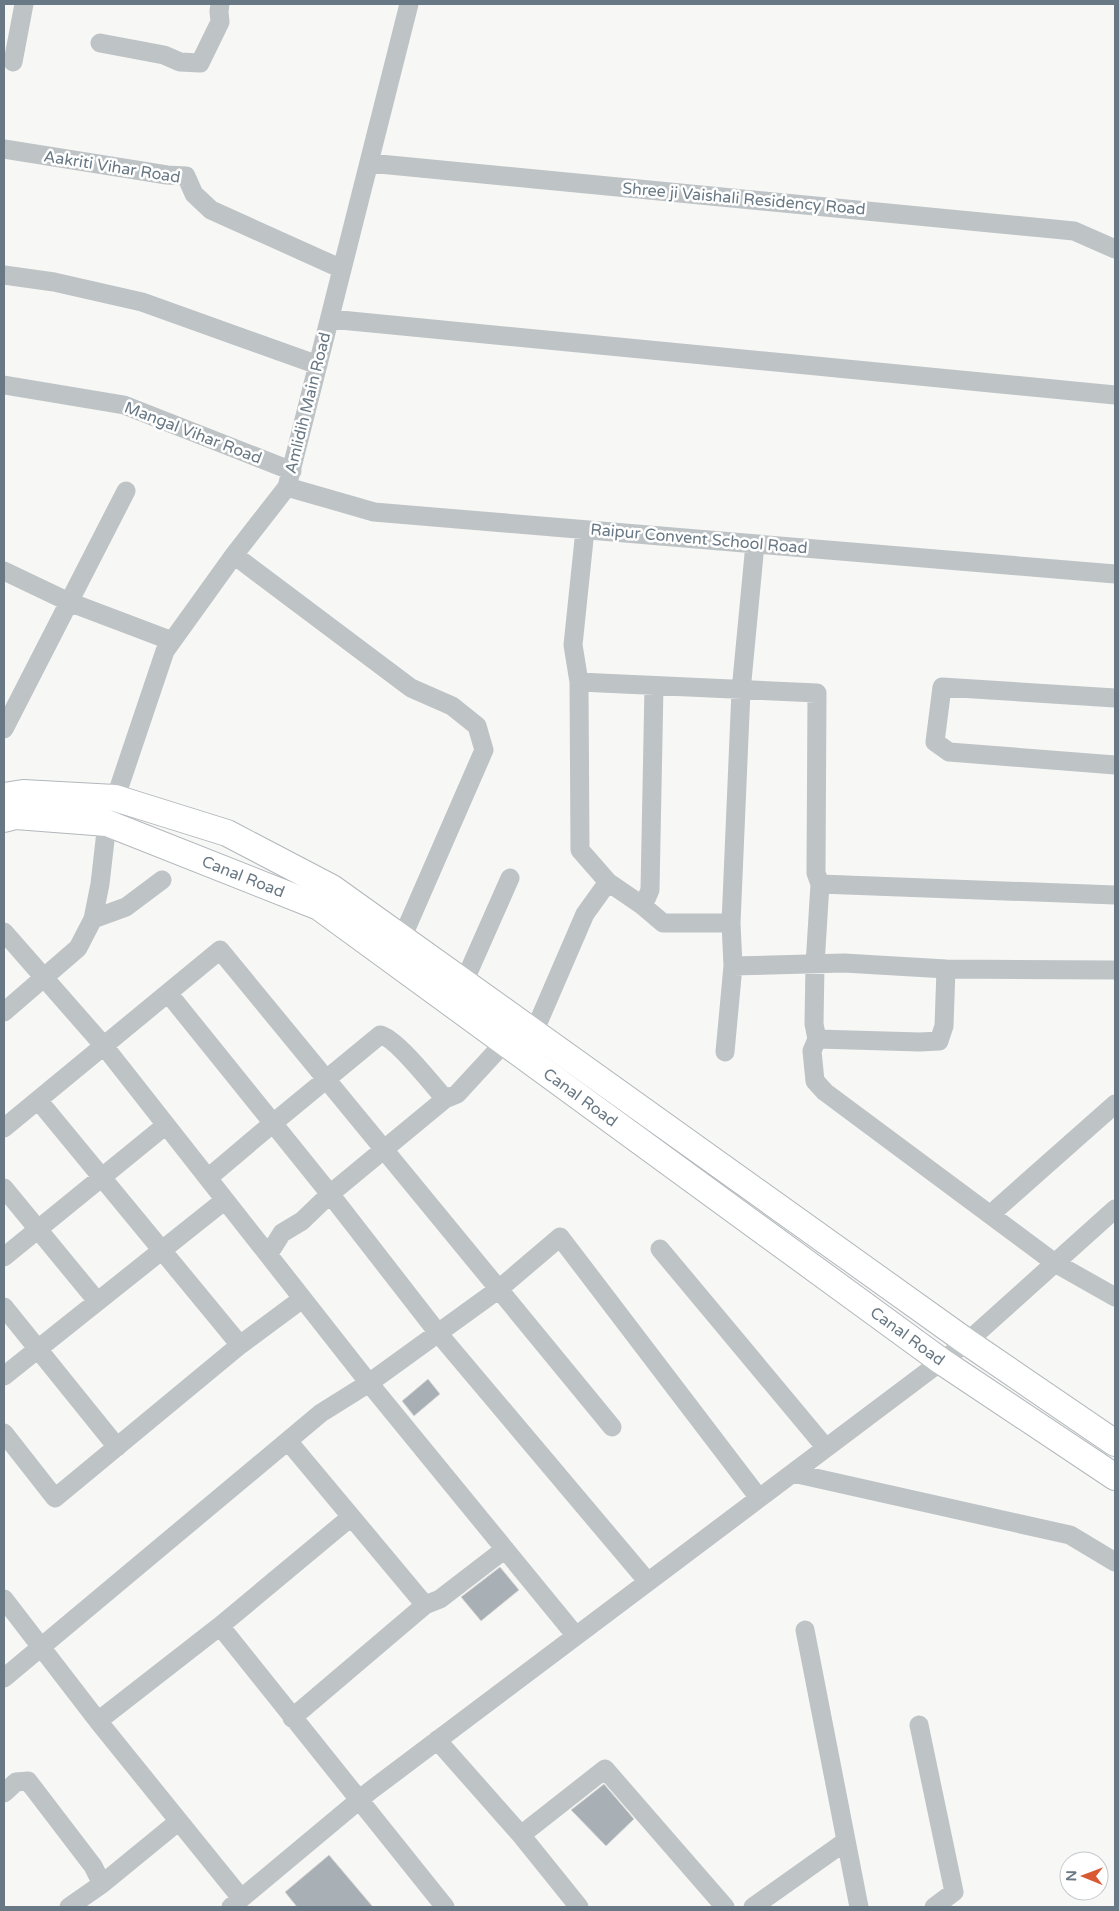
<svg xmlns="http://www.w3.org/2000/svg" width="1119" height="1911" viewBox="0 0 1119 1911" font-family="'Varela Round',sans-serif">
<rect width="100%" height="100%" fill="#f7f7f5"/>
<path fill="#a8b0b5" stroke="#d9d9d7" d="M428,1379L440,1394L414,1416L402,1401Z
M500,1567L519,1590L481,1621L461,1597Z
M604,1784L634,1819L606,1846L571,1810Z
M329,1855L373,1907H297L285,1892Z"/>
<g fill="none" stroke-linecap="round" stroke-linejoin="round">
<g stroke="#b1b7bb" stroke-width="28">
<g id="secondary">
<path d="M4,796L23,793L115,798L227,833L332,888L967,1342L1115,1443"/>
<path id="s1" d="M4,819L16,816L107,823L319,907L941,1361L1115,1477"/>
</g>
</g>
<path stroke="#bec3c6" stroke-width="19" d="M100,43L164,55L180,62L200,63L220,22L219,11L220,4
M13,62L24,4
M4,149L167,175L186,176L194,194L211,210L342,269
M369,163L1074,231L1115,249
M4,275L54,282L142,302L318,365
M330,319L1115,395
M4,385L124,405L292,471
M287,487L374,512L1115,574
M585,530L573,645L579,682L580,850L608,882L643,906L663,923H731
M234,555L411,688L452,706L477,726L484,750L402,938
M4,571L69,602L172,641
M579,682L817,693L816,873L820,884L815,965L814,1024L817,1039L812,1051L815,1081L825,1092L1055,1263L1115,1297
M1115,698L942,687L935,742L949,752L1115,765
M4,729L126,491
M820,884L1115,895
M643,906L650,890L654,686
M93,919L126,907L162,880
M4,932L104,1046L369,1383L576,1636
M733,966L844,963L946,969L1115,970
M464,982L510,878
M168,993L330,1194L438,1333L648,1582
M4,1012L78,948L93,919L100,884L107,823L165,651L234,555L287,487L409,4
M534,1032L585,914L608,882
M817,1039L920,1042L939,1041L944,1026L946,969
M725,1052L733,966L731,923L741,691L755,544
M38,1100L240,1345
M4,1128L220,950L612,1427
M208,1178L272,1124L380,1035C394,1036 434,1086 445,1099
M4,1188L97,1301
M991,1214L1115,1104
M660,1249L826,1448
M268,1255L282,1233L302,1221L330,1194L445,1099L457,1094L505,1042
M4,1257L166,1125
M4,1307L117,1447
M4,1376L225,1200
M4,1433L55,1498L240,1345L302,1299
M288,1441L425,1605
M793,1473L1070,1535L1115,1562
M4,1599L98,1721L241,1898
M220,1626L445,1907
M805,1630L859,1907
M4,1678L321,1413L369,1383L499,1289L560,1237L759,1498
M292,1718L425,1605L440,1599L505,1549
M98,1721L220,1626L351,1517
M919,1725L954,1892L934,1907
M437,1740L521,1835L579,1907
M4,1793L16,1782L28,1781L93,1866L102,1884
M521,1835L605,1769L725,1907
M69,1907L102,1884L179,1821
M231,1907L370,1791L967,1342L1115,1209
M753,1907L846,1841"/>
<use href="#secondary" stroke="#fff" stroke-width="26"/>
</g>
<g text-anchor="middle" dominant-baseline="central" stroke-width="5" stroke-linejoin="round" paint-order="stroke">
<g font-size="16" fill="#687884" stroke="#fff">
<text transform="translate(112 167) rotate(9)">Aakriti Vihar Road</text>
<text transform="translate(744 199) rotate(5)">Shree ji Vaishali Residency Road</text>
<text transform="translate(308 403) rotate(-76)">Amlidih Main Road</text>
<text transform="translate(193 433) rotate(21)">Mangal Vihar Road</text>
<text transform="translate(699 539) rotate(5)">Raipur Convent School Road</text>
<text stroke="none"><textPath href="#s1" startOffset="250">Canal Road</textPath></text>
<text stroke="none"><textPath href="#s1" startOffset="655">Canal Road</textPath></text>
<text stroke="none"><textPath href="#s1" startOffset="1060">Canal Road</textPath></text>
</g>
</g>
<rect width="1119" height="1911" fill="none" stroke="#687884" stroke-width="10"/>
<g transform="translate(1084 1876) rotate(271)"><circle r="24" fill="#ffffff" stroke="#c3c9ce"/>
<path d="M0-4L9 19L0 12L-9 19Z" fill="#d85934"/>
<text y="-8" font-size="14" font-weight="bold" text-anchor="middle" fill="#687884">N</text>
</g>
</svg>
